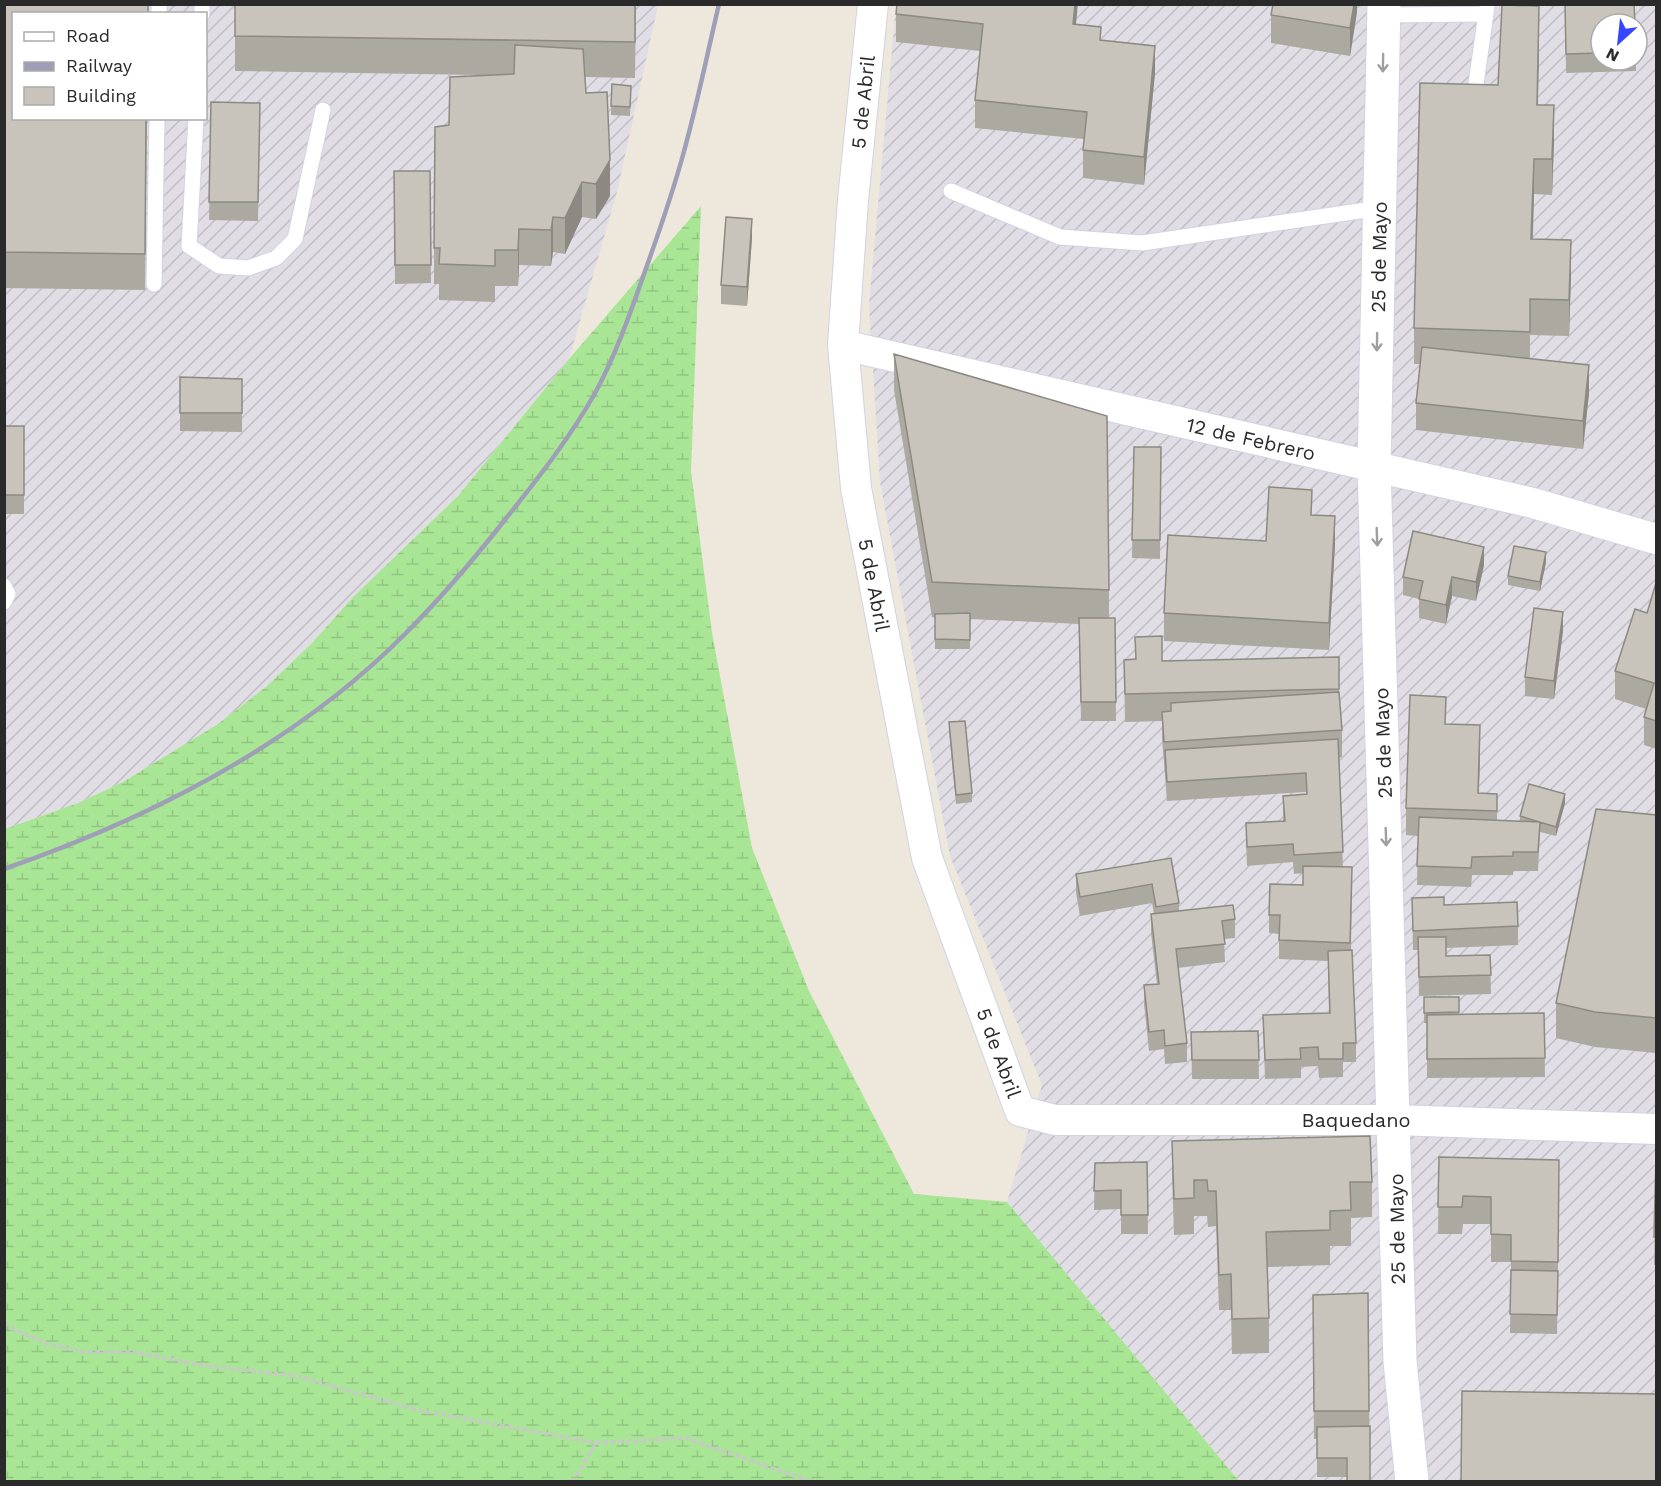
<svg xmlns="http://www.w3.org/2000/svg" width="1661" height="1486" viewBox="0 0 1661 1486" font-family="'Work Sans',sans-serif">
<defs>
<pattern id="industrial-furrows" width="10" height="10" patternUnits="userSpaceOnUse" patternTransform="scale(1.5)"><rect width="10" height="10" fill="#e0dde5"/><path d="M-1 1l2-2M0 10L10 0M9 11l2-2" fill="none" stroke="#c0bec5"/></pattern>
<pattern id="wetland-marsh" width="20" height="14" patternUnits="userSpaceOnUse" patternTransform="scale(1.5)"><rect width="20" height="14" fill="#a8e695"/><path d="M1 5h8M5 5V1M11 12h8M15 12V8" fill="none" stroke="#91c581"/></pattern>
</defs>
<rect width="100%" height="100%" fill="#ede7dc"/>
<path fill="url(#industrial-furrows)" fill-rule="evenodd" d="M5,5H658L617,192L569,359L458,496L354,596L312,643L267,686L218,724L123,782L78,803L5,829ZM14,14H206V118H14Z
M896,5H1656V1481H1239L1007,1202L1042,1085L950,856L880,482L869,305ZM1601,24H1637V60H1601Z"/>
<path fill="url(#wetland-marsh)" d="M701,206L691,471L712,633L752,848L809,991L914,1194L1007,1202L1239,1481H5V829L78,803L123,782L218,724L267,686L312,643L354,596L458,496L569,359Z"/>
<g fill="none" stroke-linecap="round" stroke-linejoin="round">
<g stroke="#d1d2e4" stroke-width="17">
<path id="lane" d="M159,14V4
M202,14V4
M1384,15L1486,14
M1474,98L1487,6
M196,118L189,246L219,266L248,268L276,258L295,239L323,110
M951,191L1060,237L1142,243L1380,208
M154,284L157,118
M4,586L8,594L4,602"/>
</g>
<g stroke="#d1d2e4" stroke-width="32">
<path id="street" d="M873,4L853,200L843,345L856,488L927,858L1020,1111L1055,1120H1395L1656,1129
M843,345L1533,503L1656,539"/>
</g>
<g stroke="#d1d2e4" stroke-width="35">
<path id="secondary" d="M1384,4L1374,467L1400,1361L1412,1482"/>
</g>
<path stroke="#c8c8c8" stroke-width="4" stroke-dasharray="4.5 3" stroke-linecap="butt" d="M4,1323L8,1327L45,1343L82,1352H134L206,1366L296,1376L418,1410L596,1443L686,1438L812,1482
M573,1482L596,1443"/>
<use href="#lane" stroke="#fff" stroke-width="15"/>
<use href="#street" stroke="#fff" stroke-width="30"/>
<use href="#secondary" stroke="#fff" stroke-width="33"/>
<path stroke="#9e9fb6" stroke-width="4.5" d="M4,869C151,818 296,744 406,633C441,598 474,559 504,521C536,481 569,439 594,395C615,357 630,314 644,274C658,235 672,195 683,155C697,105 707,55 719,4"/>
</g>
<path fill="#aca9a1" d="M4,4L147,118L145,290L4,288Z
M235,4H636L635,78L585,77L586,93L610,196L596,219L582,217L565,254L553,252L551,266L519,265L518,286H495V302L439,300V284H434V248L449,125L478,75L235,71Z
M1357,4V12L1350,56L1271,43V15Z
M1565,4L1601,24V60H1636V71L1566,73Z
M896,14L1076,24L1155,73L1144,185L1083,178V150L1084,139L975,128V100L980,51L896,42Z
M1539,42L1538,105L1554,141L1552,195L1534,194L1533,239L1571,276L1569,336L1530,335V359L1589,393L1583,449L1416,430V403L1420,364H1414V328L1498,85Z
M631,95L630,116L611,115V106Z
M211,102L260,103L258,221L209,220Z
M394,171H430L431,283L395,284Z
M752,238L747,306L721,304V285Z
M894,354L1109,590V618H1115L1116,721H1081L1079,624L970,619V649H935V618L932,617L894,390Z
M180,377L242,379V432L180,431Z
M4,426H24V514H4Z
M1134,447H1161L1160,559L1132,558Z
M1312,515L1335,544L1329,650L1164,641V613L1266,541Z
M1546,562L1540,591L1508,585V576Z
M1484,565L1476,601L1452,596L1446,624L1419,618V599L1403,595V577Z
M1656,583V749L1644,745V717L1646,709L1615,699V671L1647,613Z
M1563,631L1554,699L1525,696V677Z
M1135,637L1162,661L1339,657V692L1342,730V757L1339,758L1343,867L1352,886L1351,950L1356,1043V1062H1343V1077L1319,1078L1318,1066L1301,1067V1078L1265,1079L1263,1015L1329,1013L1328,961L1279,959V934L1269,933V915L1303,885V873L1294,874L1293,862L1247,866L1246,842V823L1283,821V796L1306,794V792L1167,801L1162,739V721L1125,722L1124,660L1135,659Z
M949,722L972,793V802L956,804L949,732Z
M1446,724L1480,753L1479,793L1497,794V820L1520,821V816L1565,803L1556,836L1540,832L1538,871H1513V875H1472L1471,887L1417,885L1418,836L1406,835V808Z
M1656,815V1053L1595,1047L1556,1038V1003Z
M1171,858L1179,903V911L1235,919V938L1224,939L1225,962L1178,968L1187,1043V1062L1165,1064L1164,1049L1149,1051L1144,1004V985L1157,984L1151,933V914H1154L1152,903L1080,916L1076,893V874Z
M1412,898L1444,905L1518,926V945L1446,948V956L1490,955L1491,994L1419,996L1418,950H1413Z
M1424,997H1459V1014L1544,1013L1545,1077L1427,1078V1023H1424Z
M1258,1031L1259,1079H1192L1191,1032Z
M1172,1141L1372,1182V1217L1351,1218V1246H1330V1265L1267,1267L1269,1318V1353L1232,1354L1231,1310H1219L1216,1226L1208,1227L1207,1216H1194V1234L1174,1235L1172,1177Z
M1439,1157L1559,1188L1557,1334L1510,1333L1511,1262H1491V1224H1463L1462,1234H1438Z
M1656,1157V1265H1654Z
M1147,1162L1148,1234H1121V1209L1094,1210L1095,1163Z
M1368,1293L1370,1482L1347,1477H1317V1439H1314L1313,1295Z"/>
<path fill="#8c8983" d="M1075,4H1078L1073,52V24Z
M1354,4H1357V12L1350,56V28Z
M1539,6V42L1537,141V105Z
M1155,46V73L1144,185V157Z
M1554,105V141L1552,195V159Z
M1534,159V194L1531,275V239Z
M610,160V196L596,219V184Z
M582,182V217L565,254V218Z
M553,217V252L551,266V230Z
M752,219V238L747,306V287Z
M519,229V265L518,286V250Z
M1571,240V276L1569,336V300Z
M1589,365V393L1583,449V421Z
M1335,516V544L1329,650V623Z
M1484,547V565L1476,601V582Z
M1546,552V562L1540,591V582Z
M1452,577V596L1446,624V605Z
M1563,612V631L1554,699V681Z
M1480,725V753L1478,810Z
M1565,794V803L1556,836V827Z"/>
<path fill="#c8c4bb" stroke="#8c8983" stroke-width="1.5" d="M4,4H148V14H14V118H146L145,254L4,252Z
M235,4H635V42L235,36Z
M897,4H1075L1073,24L1101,27L1100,40L1155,46L1144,157L1083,150L1087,112L975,100L983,24L896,14Z
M1273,4H1354L1350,28L1271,15Z
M1565,4H1634L1635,24H1601V53L1566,54Z
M1502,5L1539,6L1537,105H1554L1552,159H1534L1531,239L1571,240L1569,300L1530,299V332L1414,328L1420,83L1498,85Z
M515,45L583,49L586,93L607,92L610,160L596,184L582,182L565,218L553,217L551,230L519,229L518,250H495V266L439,264L440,248H434L435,127L449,125L450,77L514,74Z
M612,84L631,86L630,107L611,106Z
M211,102L260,103L258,202H209Z
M394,171H430L431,265H395Z
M726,217L752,219L747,287L721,285Z
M1422,347L1589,365L1583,421L1416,403Z
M894,354L1107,416L1109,590L932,582Z
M180,377L242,379V413H180Z
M4,426H24V495H4Z
M1134,447H1161L1160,540H1132Z
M1269,487L1312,490L1311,515L1335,516L1329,623L1164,613L1168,535L1266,541Z
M1413,531L1484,547L1476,582L1452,577L1446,605L1419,599L1423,581L1403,577Z
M1514,546L1546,552L1540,582L1508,576Z
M1656,583V721L1644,717L1654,683L1615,671L1635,609L1647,613Z
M1534,608L1563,612L1554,681L1525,677Z
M970,613V640L935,639V614Z
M1079,618H1115L1116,702H1081Z
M1162,636V661L1339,657V689L1125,694L1124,660L1136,659L1135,637Z
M1339,692L1342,730L1164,742L1162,712L1171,711V703Z
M1410,695L1446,697L1445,724L1480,725L1478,793L1497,794V811L1406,808Z
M965,721L972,793L956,795L949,722Z
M1338,739L1343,852L1294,855L1293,844L1247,847L1246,823L1285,821L1283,796L1307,794L1306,773L1167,782L1165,750Z
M1529,784L1565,794L1556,827L1520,816Z
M1596,809L1656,815V1018L1595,1012L1556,1003Z
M1419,817L1540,822L1538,852H1513V856L1472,857L1471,868L1417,866Z
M1171,858L1179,903L1156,907L1152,884L1080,897L1076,874Z
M1303,866L1352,867L1350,943L1279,940L1280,915H1269L1270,884L1303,885Z
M1444,897V905L1517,902L1518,926L1413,931L1412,898Z
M1233,905L1235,919L1222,921L1225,944L1176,949L1187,1043L1165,1046L1164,1030L1149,1032L1144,985L1159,984L1151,914Z
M1418,937H1446V956L1490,955L1491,975L1419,977Z
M1352,950L1356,1043H1343V1059H1319L1318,1047L1300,1048L1301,1059L1265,1060L1263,1015L1330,1013L1328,951Z
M1424,997H1459V1012L1424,1013Z
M1544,1013L1545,1058L1427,1059V1015Z
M1258,1031L1259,1060H1192L1191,1032Z
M1370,1136L1372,1182H1350L1351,1210L1330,1211V1230L1266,1232L1269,1318L1232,1319L1231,1274L1219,1275L1216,1191H1208L1207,1180H1194V1198L1174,1199L1172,1141Z
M1439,1157L1559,1160L1558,1262L1511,1261V1235L1491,1234V1197L1463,1196L1462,1207H1438Z
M1656,1157V1237H1654Z
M1147,1162L1148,1215H1121V1190L1094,1191L1095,1163Z
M1511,1270L1558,1271L1557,1315L1510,1314Z
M1368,1293L1369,1411H1314L1313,1295Z
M1462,1391L1656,1394V1482H1461Z
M1370,1426V1482H1347V1458H1317V1427Z"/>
<defs><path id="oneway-shaft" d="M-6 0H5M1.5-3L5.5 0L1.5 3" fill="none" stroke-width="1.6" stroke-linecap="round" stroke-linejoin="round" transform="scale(1.5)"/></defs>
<g stroke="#9f9f9f">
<use href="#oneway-shaft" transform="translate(1383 63) rotate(91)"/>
<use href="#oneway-shaft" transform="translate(1377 342) rotate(91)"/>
<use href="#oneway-shaft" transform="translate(1377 537) rotate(88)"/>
<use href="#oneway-shaft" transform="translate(1386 837) rotate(88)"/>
</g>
<g text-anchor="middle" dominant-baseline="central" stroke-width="6" stroke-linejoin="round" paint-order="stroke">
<g font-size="20" fill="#2a2a2a" stroke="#fff">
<text transform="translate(863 102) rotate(-84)">5 de Abril</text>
<text transform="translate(1379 257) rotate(-89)">25 de Mayo</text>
<text transform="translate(1251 439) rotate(13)">12 de Febrero</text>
<text transform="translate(874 585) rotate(79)">5 de Abril</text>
<text transform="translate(1383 743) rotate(-92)">25 de Mayo</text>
<text transform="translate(999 1053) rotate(70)">5 de Abril</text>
<text x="1356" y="1120">Baquedano</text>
<text transform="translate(1397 1229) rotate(-91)">25 de Mayo</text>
</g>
</g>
<rect width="1661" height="1486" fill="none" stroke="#2a2a2a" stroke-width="12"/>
<rect x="12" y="12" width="195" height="108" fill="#ffffff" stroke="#aaaaaa" stroke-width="1.5"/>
<rect x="24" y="32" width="30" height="9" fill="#ffffff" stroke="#aaaaaa" stroke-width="1.5"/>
<text x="66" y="42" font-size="18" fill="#2a2a2a">Road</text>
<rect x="24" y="62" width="30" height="9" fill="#9e9fb6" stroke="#aaaaaa" stroke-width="1.5"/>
<text x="66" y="72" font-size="18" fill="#2a2a2a">Railway</text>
<rect x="24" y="87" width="30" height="18" fill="#c8c4bb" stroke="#aaaaaa" stroke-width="1.5"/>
<text x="66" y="102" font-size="18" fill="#2a2a2a">Building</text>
<g transform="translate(1619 42) rotate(207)"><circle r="28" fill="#ffffff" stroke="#aaaaaa" stroke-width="1.5"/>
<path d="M0-4.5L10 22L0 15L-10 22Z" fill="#3747ff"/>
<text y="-9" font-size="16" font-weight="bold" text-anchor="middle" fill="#2a2a2a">N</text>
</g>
</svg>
